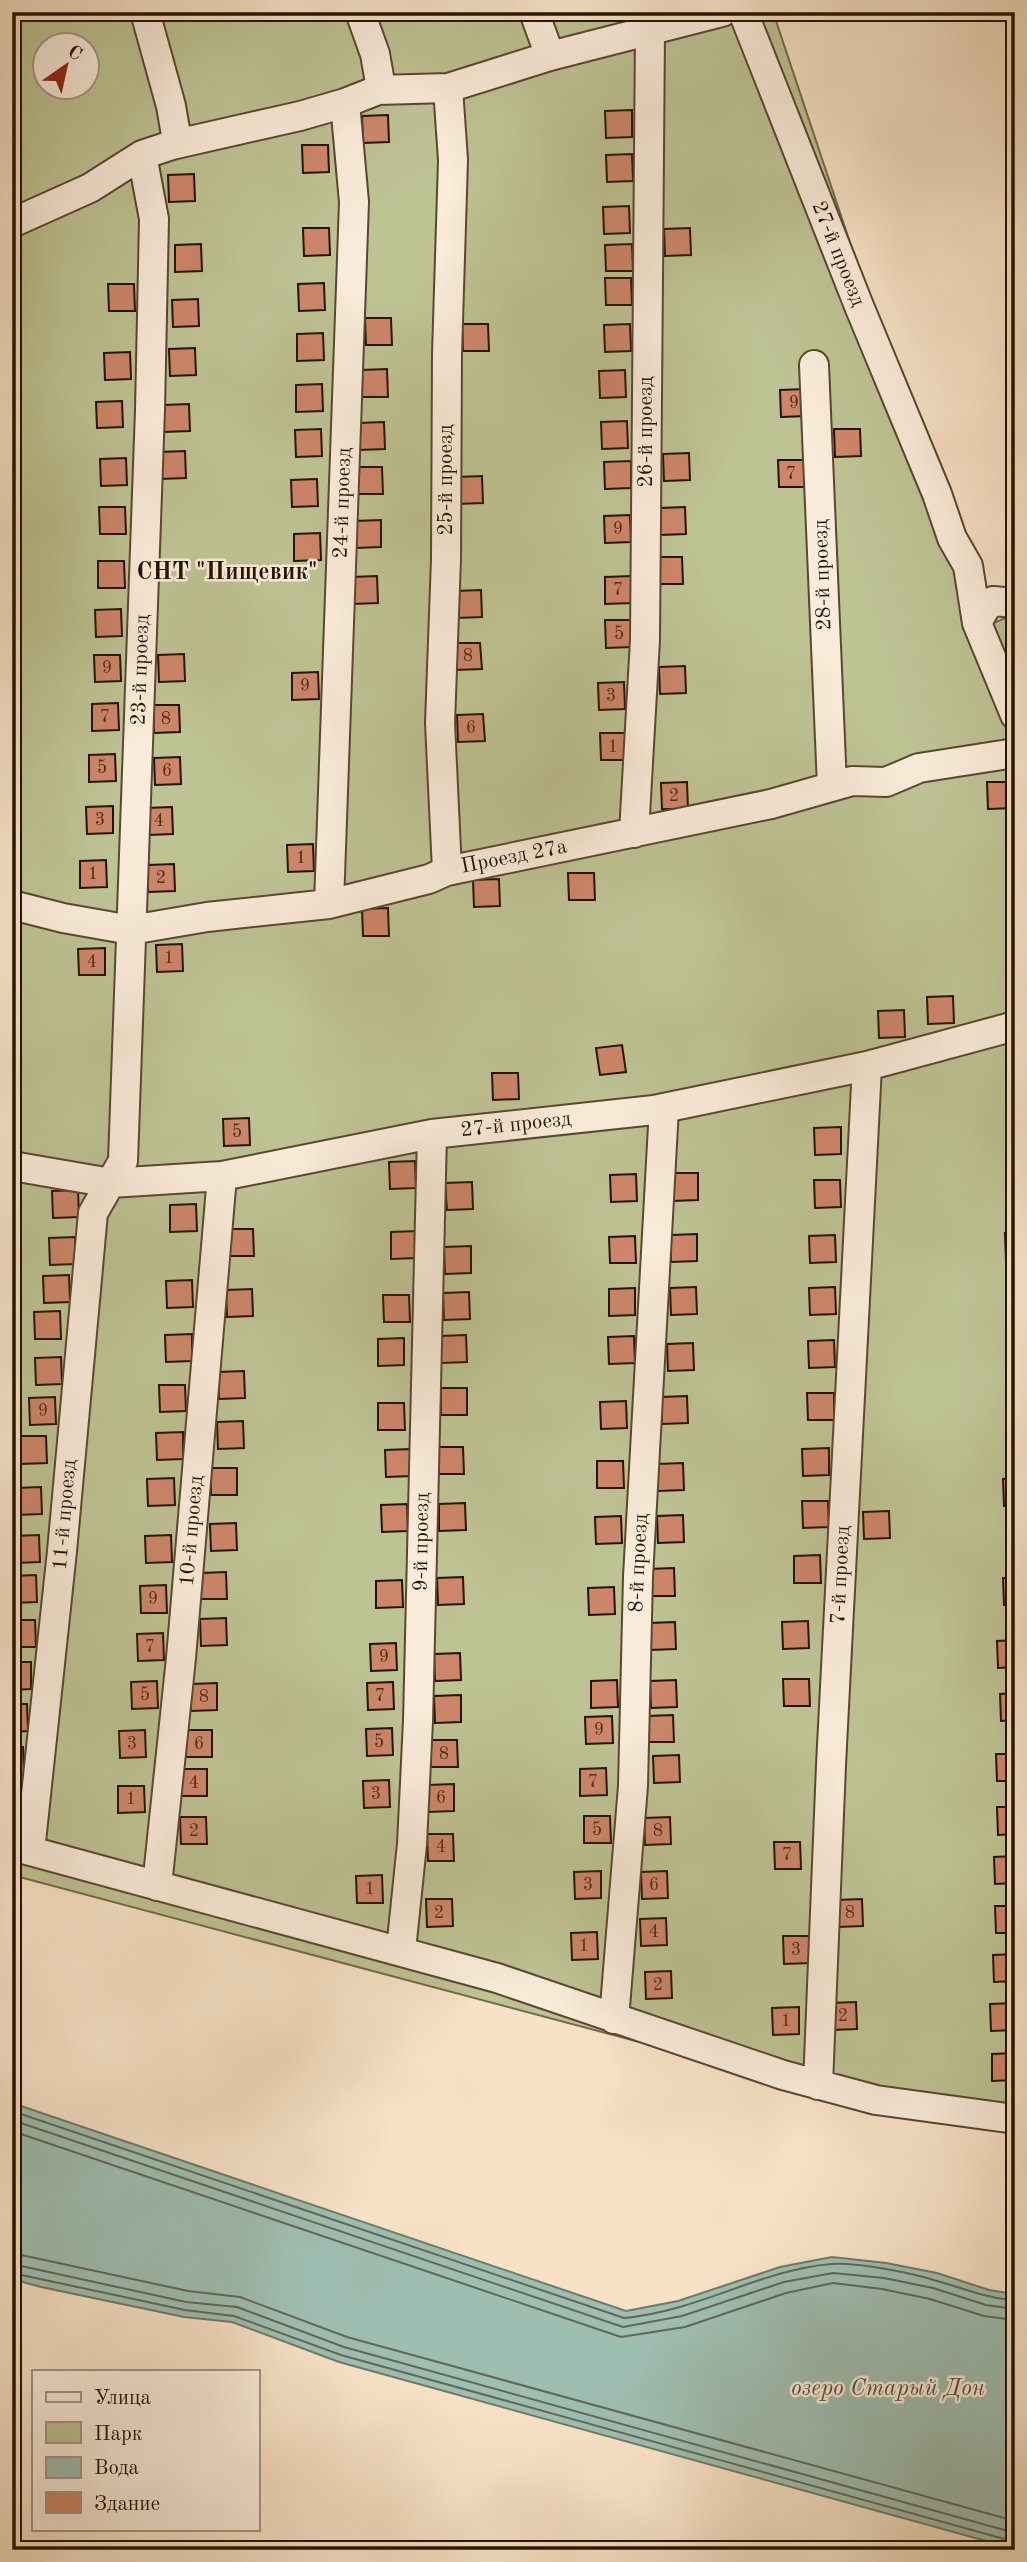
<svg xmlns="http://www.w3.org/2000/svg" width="1027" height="2562" viewBox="0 0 1027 2562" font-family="'Old Standard TT',serif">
<rect width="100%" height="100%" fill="#f7e2c6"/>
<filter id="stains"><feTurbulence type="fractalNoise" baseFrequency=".00286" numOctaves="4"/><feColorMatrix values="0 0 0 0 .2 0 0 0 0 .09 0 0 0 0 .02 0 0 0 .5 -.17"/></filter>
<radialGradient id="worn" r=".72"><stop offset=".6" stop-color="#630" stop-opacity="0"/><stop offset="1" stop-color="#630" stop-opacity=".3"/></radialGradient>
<path fill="#bec394" stroke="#726b4a" stroke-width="2" fill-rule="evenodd" d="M12,12H773L979,629L1015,614V2123L865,2102L12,1875ZM46,46H88V88H46Z"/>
<path fill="#9ebeb1" stroke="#6e7a6a" stroke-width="2" d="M12,2103L626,2311L678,2301L780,2267L832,2257L886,2263L937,2273L989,2290L1015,2294V2549L339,2362L232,2322L184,2317L41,2287L12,2279Z"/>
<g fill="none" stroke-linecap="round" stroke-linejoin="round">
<path stroke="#626858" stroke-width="2" d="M12,2111L624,2318C696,2312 760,2270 831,2264C857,2262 912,2273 937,2281C963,2288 988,2299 1015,2300
M12,2120L623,2327L682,2316L784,2282L833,2273L884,2278L933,2288L986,2305L1015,2309
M12,2131L621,2337L685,2327L786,2293L833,2283L882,2289L930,2299L984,2316L1015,2320
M12,2253L188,2291L240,2297L347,2337L1015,2521
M12,2264L186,2302L237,2307L344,2347L1015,2533
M12,2273L185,2310L234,2316L341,2355L1008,2540L1015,2547"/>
</g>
<path fill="#cd866a" stroke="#251300" stroke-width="2" d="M632,110V137L606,138L605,111Z
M388,115L389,142L363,143L362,116Z
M302,145H328L329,172L303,173Z
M632,154L633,181L607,182L606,155Z
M194,174L195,201L169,202L168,175Z
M629,206L630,233L604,234L603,207Z
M303,228H329L330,255L304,256Z
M690,228L691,255L665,256L664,229Z
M201,244L202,271L175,272V245Z
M632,244L633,271H606L605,245Z
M605,278H631L632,305H606Z
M324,283L325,310L299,311L298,284Z
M108,284H134L135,311H109Z
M198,299L199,326L173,327L172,300Z
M365,318H391L392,345H366Z
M462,324H488L489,351H463Z
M630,324L631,351L605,352L604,325Z
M323,333L324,360L297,361V334Z
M195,348L196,375L170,376L169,349Z
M130,352L131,379L105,380L104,353Z
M387,369L388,397H362L361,370Z
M625,370L626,397L600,398L599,371Z
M322,384L323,411L296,412V385Z
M806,389L807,416L781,417L780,390Z
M122,401L123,427L97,428L96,402Z
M189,404L190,431L163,432V405Z
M627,421L628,448L602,449L601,422Z
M384,422L385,449L359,450L358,423Z
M321,429L322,456L296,457L295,430Z
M834,429H860L861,456L835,457Z
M185,451L186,478L160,479L159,452Z
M689,453L690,480L664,481L663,454Z
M126,458L127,485L101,486L100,459Z
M778,460H804L805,487H779Z
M631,461V488L605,489L604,462Z
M356,467H382L383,494H357Z
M482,476L483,503L457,504L456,477Z
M317,479L318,506L292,507L291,480Z
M99,507H125L126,534H100Z
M685,507L686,534L660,535L659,508Z
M630,515L631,542L605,543L604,516Z
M381,520V547L355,548L354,521Z
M320,533L321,560L294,561V534Z
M656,557H682L683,584H657Z
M98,561H124L125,588H98Z
M377,576L378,603L352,604L351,577Z
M631,576L632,603L605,604V577Z
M481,590L482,617L456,618L455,591Z
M121,609L122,636L96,637L95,610Z
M605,620H631L632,647L606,648Z
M454,643H480L482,669L455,670Z
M184,654L185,681L159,682L158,655Z
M94,655H120L121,681L95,682Z
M685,666L686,693L660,694L659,667Z
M318,672L319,699L292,700V673Z
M624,682L625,709L599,710L598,683Z
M118,703L119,730L92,731V704Z
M153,705H179L180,732L154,733Z
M483,714L485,741L458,742L457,715Z
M600,733H626L627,760H601Z
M115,754L116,781L89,782V755Z
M180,757L181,784L155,785L154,758Z
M687,782L688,809H662L661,783Z
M987,782H1013L1014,808L988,809Z
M113,806V833L87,834L86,807Z
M172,807L173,834L147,835L146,808Z
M313,844L314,871L288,872L287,845Z
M106,860L107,887L80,888V861Z
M174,864L175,891L148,892V865Z
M568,873H594L595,900H569Z
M499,879L500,906L474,907L473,880Z
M388,908L389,936H363L362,909Z
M182,944L183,971L157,972L156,945Z
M105,948V975H79L78,949Z
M953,996L954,1023L928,1024L927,997Z
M904,1010L905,1037L879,1038L878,1011Z
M622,1045L626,1072L600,1075L596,1048Z
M1009,1065H1015V1091L1010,1092Z
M492,1073H518L519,1099L493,1100Z
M249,1118L250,1145L224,1146L223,1119Z
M1011,1118H1015V1145H1012Z
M841,1127V1154L815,1155L814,1128Z
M415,1161L416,1188L390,1189L389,1162Z
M672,1173H698V1200L672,1201Z
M636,1174L637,1201L611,1202L610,1175Z
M1009,1177H1015V1203L1010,1204Z
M814,1180H840L841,1207L815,1208Z
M472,1182L473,1209L447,1210L445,1183Z
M78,1190L79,1217L53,1218L52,1191Z
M196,1204L197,1231L170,1232V1205Z
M227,1229H253L254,1256H228Z
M417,1231V1258L391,1259V1232Z
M1005,1233H1015V1260H1006Z
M697,1234V1261L671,1262V1235Z
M835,1235L836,1262L810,1263L809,1236Z
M635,1236L636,1263H610L609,1237Z
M75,1237L76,1264L50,1265L49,1238Z
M471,1246V1273L445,1274L444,1247Z
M69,1275L70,1302L44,1303L43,1276Z
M192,1280L193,1307L167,1308L166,1281Z
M1015,1286V1313L1008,1314L1007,1287Z
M696,1287L697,1314L671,1315L670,1288Z
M835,1287L836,1314L810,1315L809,1288Z
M635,1288V1315L609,1316V1289Z
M252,1289L253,1316L227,1317L226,1290Z
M469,1292L470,1319L444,1320L443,1293Z
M383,1295H409L410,1322H384Z
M60,1311L61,1339H35L34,1312Z
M1010,1330H1015V1357H1011Z
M192,1334V1361L166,1362L165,1335Z
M466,1335L467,1362L441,1363L440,1336Z
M634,1336L635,1363L609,1364L608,1337Z
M404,1338V1365L378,1366V1339Z
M834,1340L835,1367L809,1368L808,1341Z
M693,1343L694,1370L668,1371L667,1344Z
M61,1357L62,1384L36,1385L35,1358Z
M244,1371L245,1398L219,1399L218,1372Z
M1006,1381H1015V1408H1007Z
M159,1385H185L186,1411L160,1412Z
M441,1388H467V1415H441Z
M807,1393H834V1420H808Z
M687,1396L688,1423L662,1424L661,1397Z
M55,1397L56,1424L30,1425L29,1398Z
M626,1401L627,1428L601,1429L600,1402Z
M378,1403H404L405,1430H378Z
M243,1421L244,1448L218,1449L217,1422Z
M183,1432V1459L157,1460L156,1433Z
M1007,1432H1015V1459H1008Z
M21,1436H46L47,1463L21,1464Z
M437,1447H463L464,1474H438Z
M829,1448V1475L803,1476L802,1449Z
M411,1449L412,1476L386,1477L385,1450Z
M597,1461H623L624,1488H597Z
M683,1463L684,1490L658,1491L657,1464Z
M211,1468H237V1495H211Z
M174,1478L175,1505L148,1506L147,1479Z
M1015,1478V1505L1004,1506L1003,1479Z
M41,1487L42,1514L15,1515V1488Z
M802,1501H828L829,1527L803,1528Z
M465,1503L466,1530L439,1531V1504Z
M407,1504L408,1531L382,1532L381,1505Z
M889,1511L890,1538L864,1539L863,1512Z
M683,1515L684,1542L658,1543L657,1516Z
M621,1516L622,1543L596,1544L595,1517Z
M236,1523L237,1550L211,1551L210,1524Z
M1008,1530H1015V1557H1008Z
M39,1535L40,1562L14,1563L13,1536Z
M171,1535L172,1562L146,1563L145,1536Z
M820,1555L821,1583H794V1556Z
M674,1568L675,1596H649L648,1569Z
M226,1572L227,1599H201L200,1573Z
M36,1575L37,1602L12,1603V1576Z
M463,1577L464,1604L438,1605L437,1578Z
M1003,1578H1015V1605H1004Z
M402,1580L403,1607L376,1608V1581Z
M166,1585L167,1613H141L140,1586Z
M614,1587L615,1614L589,1615L588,1588Z
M226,1618L227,1645L201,1646L200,1619Z
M12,1620H35L36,1647H12Z
M808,1621L809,1648L783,1649L782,1622Z
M675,1622L676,1649L650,1650L649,1623Z
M163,1633L164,1660L138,1661L137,1634Z
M1015,1640V1667L998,1668L997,1641Z
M396,1643L397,1670L371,1671L370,1644Z
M460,1653L461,1680L435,1681L434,1654Z
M12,1662H31V1689L12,1690Z
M783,1679H809L810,1706H784Z
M617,1680L618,1707L591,1708V1681Z
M676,1680L677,1707L651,1708L650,1681Z
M157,1681L158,1708L132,1709L131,1682Z
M393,1682L394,1709L368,1710L367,1683Z
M217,1683V1710L191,1711V1684Z
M1015,1693V1720L1001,1721L1000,1694Z
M461,1695V1722L435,1723L434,1696Z
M12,1704H27L28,1731L12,1732Z
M673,1715L674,1742H648L647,1716Z
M612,1716L613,1743L586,1744L585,1717Z
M392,1728L393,1755L367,1756L366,1729Z
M145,1730L146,1757L120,1758L119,1731Z
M185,1730H212V1757H186Z
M431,1740H457L458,1767H431Z
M12,1747H23L24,1774H12Z
M996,1754H1015V1781H997Z
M679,1755L680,1782L654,1783L653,1756Z
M606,1768L607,1795L580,1796V1769Z
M180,1769H207V1796H181Z
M389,1780L390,1807L364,1808L363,1781Z
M454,1784V1811L428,1812L427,1785Z
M118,1786H144L145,1812L118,1813Z
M997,1807H1015V1834L998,1835Z
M584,1816H610L611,1843H584Z
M180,1817H206L207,1844H181Z
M670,1817L671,1844L645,1845L644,1818Z
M427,1834H453L454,1861H428Z
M774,1842H800L801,1869H775Z
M1015,1856V1883L995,1884L994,1857Z
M601,1871V1898L575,1899L574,1872Z
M667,1871L668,1898L642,1899L641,1872Z
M382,1875L383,1903H357L356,1876Z
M426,1899H452L453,1926L427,1927Z
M862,1899L863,1926L837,1927L836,1900Z
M995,1906H1015V1933H996Z
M666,1918L667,1945L641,1946L640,1919Z
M597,1932L598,1959L572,1960L571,1933Z
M783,1936H809L810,1963L784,1964Z
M1015,1954V1981L994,1982L993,1955Z
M671,1971L672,1998L646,1999L645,1972Z
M856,2002L857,2029L831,2030L830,2003Z
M1015,2003V2030L991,2031L990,2004Z
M799,2007V2034L773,2035L772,2008Z
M1015,2053V2080L992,2081V2054Z
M1009,2090H1015V2104L1008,2103Z"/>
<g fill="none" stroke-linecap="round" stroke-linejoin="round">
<g stroke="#5a4732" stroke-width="32">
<path id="minor" d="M145,12L171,106L177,141L172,145
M360,12L375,54L381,88L378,90
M534,12L550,56
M743,12L859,306L937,494L952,538L968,566L977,623L986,607L993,601L1015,603
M12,223L90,188L142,155L172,145L300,116L345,103L378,90L448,88L550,56L722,12
M814,365L832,786
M977,623L1015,715
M634,833L645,640L650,31
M447,871L440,723L446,559L447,354L453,160L448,88
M329,904L354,202L345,103
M12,905L63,918L131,930L207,917L329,904L429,879L447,871L771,804L852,781L886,782L919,768L1015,753
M12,1166L111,1183L222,1176L432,1134L654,1110L867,1066L1015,1026
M12,1846L497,1978L783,2075L876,2100L1015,2119
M30,1851L62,1551L93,1213L123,1161L150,410L154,219L142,155
M157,1886L181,1658L222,1176
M401,1950L412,1844L418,1721L432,1134
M614,2019L633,1786L638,1577L664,1108
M818,2085L831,1765L867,1066"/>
</g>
<use href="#minor" stroke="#faecda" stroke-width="28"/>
</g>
<g text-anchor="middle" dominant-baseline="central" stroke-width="5" stroke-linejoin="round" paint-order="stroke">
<g font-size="18" fill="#4f301a">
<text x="794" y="403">9</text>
<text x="791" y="474">7</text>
<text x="618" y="529">9</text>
<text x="618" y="590">7</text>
<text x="619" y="634">5</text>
<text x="468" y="656">8</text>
<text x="107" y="668">9</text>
<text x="305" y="686">9</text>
<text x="611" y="696">3</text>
<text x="105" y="717">7</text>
<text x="166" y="719">8</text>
<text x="471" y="728">6</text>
<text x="613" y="747">1</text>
<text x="102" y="768">5</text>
<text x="167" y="771">6</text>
<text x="674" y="796">2</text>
<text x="100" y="820">3</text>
<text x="159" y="821">4</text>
<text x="301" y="858">1</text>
<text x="93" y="874">1</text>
<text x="161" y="878">2</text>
<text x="169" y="958">1</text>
<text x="92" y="962">4</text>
<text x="237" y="1132">5</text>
<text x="43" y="1411">9</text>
<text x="153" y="1599">9</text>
<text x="150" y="1647">7</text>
<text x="384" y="1657">9</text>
<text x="145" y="1695">5</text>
<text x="380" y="1696">7</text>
<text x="204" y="1697">8</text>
<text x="599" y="1730">9</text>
<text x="379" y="1742">5</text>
<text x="132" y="1744">3</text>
<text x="199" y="1744">6</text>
<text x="444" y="1754">8</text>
<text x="593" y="1782">7</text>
<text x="194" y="1783">4</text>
<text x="376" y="1794">3</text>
<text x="441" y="1798">6</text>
<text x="131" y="1799">1</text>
<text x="597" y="1830">5</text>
<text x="194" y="1831">2</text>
<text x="658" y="1831">8</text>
<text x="441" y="1847">4</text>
<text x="787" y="1855">7</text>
<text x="588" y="1885">3</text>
<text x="654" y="1885">6</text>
<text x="370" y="1889">1</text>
<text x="439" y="1913">2</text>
<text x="850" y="1913">8</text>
<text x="654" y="1932">4</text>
<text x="584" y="1946">1</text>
<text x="796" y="1950">3</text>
<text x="658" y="1985">2</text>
<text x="843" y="2016">2</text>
<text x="786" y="2021">1</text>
</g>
<g font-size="21" fill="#251300" stroke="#faecda">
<text transform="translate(838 254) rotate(68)">27-й проезд</text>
<text transform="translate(646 432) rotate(-90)">26-й проезд</text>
<text transform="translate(446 480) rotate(-90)">25-й проезд</text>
<text transform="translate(343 503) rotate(-88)">24-й проезд</text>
<text transform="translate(823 575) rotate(-92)">28-й проезд</text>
<text transform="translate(141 670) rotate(-88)">23-й проезд</text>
<text transform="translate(514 857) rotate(-11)">Проезд 27а</text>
<text transform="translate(516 1125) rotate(-6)">27-й проезд</text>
<text transform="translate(65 1515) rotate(-85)">11-й проезд</text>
<text transform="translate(192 1531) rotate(-85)">10-й проезд</text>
<text transform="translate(422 1542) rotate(-89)">9-й проезд</text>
<text transform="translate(639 1563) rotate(-87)">8-й проезд</text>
<text transform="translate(841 1575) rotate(-87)">7-й проезд</text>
</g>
<g font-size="23" font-style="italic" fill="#4f4f3e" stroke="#faecda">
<text x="888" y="2388">озеро Старый Дон</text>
</g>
<g font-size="24" font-weight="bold" fill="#251300" stroke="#faecda">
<text x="227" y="573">СНТ "Пищевик"</text>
</g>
</g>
<rect width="1027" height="2562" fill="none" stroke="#f7e2c6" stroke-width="42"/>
<rect x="14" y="14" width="999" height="2534" fill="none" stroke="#251300" stroke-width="3.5"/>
<rect x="21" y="21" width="985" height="2520" fill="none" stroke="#251300" stroke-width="2"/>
<rect x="32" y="2370" width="228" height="161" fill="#faecda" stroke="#a59583" stroke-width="2"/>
<rect x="46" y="2392" width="35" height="10" fill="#faecda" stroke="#a59583" stroke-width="2"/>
<text x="94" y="2404" font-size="21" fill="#251300">Улица</text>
<rect x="46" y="2422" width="35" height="21" fill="#bec394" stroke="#a59583" stroke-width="2"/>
<text x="94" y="2440" font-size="21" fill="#251300">Парк</text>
<rect x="46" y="2457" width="35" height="21" fill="#9ebeb1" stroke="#a59583" stroke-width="2"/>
<text x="94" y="2474" font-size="21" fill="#251300">Вода</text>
<rect x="46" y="2492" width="35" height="21" fill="#cd866a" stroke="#a59583" stroke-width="2"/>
<text x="94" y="2510" font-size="21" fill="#251300">Здание</text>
<g transform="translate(66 66) rotate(34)"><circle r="33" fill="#faecda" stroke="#a59583" stroke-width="2"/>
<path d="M0-5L12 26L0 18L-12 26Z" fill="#8f2418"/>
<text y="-10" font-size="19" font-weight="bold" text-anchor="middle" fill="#251300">С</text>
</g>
<rect width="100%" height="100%" filter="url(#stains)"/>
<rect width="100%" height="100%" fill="url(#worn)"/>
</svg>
